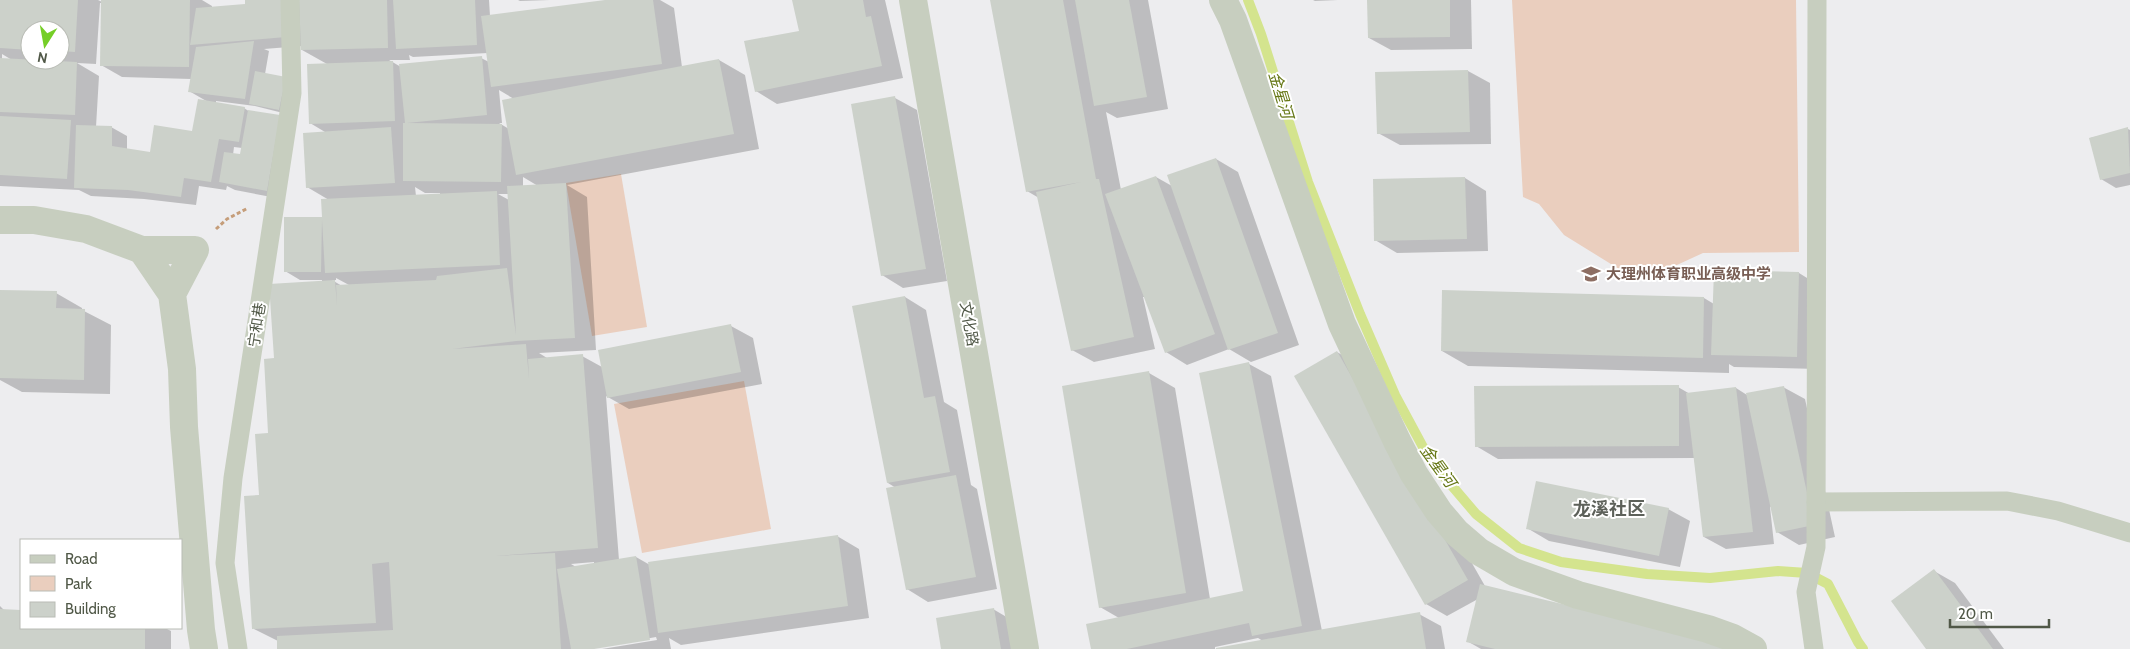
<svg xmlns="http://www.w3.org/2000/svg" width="2130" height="649" viewBox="0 0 2130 649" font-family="Cabin,'Noto Sans SC',sans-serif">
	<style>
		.green { fill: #eacebe }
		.shadow { fill: #0003; fill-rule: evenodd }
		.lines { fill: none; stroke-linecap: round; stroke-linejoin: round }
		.stream { stroke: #d4e48e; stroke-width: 10 }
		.building { fill: #ccd1ca }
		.path { stroke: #c59d79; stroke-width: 3; stroke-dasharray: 4 2.5; stroke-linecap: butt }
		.service { stroke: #c7cebf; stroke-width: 19 }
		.minor { stroke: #c7cebf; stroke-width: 28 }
		.tertiary { stroke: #c7cebf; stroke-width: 28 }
		.labels { text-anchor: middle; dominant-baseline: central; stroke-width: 4; stroke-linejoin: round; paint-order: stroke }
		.education-label { font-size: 15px; font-weight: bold; fill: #785e54; stroke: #fff; text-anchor: start }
		.street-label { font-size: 15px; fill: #505847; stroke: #fff }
		.water-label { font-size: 16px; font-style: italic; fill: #667816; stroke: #fff }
		.quarter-label { font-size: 18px; font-weight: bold; fill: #5d615a; stroke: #fff }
	</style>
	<rect width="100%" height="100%" fill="#ededef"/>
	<!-- green -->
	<g class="green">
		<path d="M1512,0H1796L1799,252L1703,253L1666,270L1619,269L1564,235L1539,204L1523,197Z"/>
		<path d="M621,174L647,327L592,336L566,183Z"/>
		<path d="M744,381L771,529L642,553L614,404Z"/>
	</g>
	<!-- shadow -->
	<g class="shadow">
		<path d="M0,0H98L102,2V0H202L212,6V8L246,5L247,0H489L490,16L614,0H660L674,8L682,67L719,60L745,75L759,149L567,185L587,197L596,350L539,353L547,358L582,356L602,367L731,326L753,338L762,384L629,409L606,396L619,560L636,557L650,565L837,536L859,549L869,618L681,645L669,638L671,649H602L657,640L656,637L590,649H279L278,641L254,629L263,496L272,434L278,359L322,282V280H300L285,271L322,218L329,200L307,187L325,132L310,123L327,64L302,50V46L264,49L269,51L265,74L285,78L287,114L255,106L216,101V104L244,108L250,112L280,116L282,199L235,190L227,186L226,190L199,186L196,205L144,199L91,196L79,190L0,186ZM100,3H102L101,65L122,77L191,79L189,91L208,102L193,132L151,153L127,150V136L111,127H96L99,76L77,63L96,64ZM30,30H60V60H30ZM488,53L489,62L481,58L401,67L389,60H410L409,55L413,57ZM2,54L12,60L2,59ZM499,90L514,99L509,129L499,123H502ZM234,147L242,148L241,156L233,155ZM523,177L538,186L523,187ZM415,187L425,193H440V195L416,196ZM498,194H509V200ZM336,278L349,285L342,286L332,280H336ZM594,562V564L576,567L571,564Z"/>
		<path d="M518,0H550L520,1Z"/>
		<path d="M794,0H885L903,78L777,104L756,91L800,31Z"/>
		<path d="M991,0H1148L1168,109L1117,118L1106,112L1121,190L1156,177L1172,186L1216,159L1238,172L1299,345L1251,362L1229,349L1187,365L1166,352L1145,297H1143L1155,349L1094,362L1072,350L1039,198L1027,191Z"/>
		<path d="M1313,0H1338L1315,1Z"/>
		<path d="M1369,0H1471L1472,49L1391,50L1369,38Z"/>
		<path d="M1468,71L1490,83L1491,144L1400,145L1378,133Z"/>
		<path d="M895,98L917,110L947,281L903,288L882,275Z"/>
		<path d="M2128,129L2130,130V185L2116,188L2101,179L2090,138Z"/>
		<path d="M1465,178L1486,191L1488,251L1397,253L1375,240Z"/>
		<path d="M1799,273L1820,286L1818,369L1734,367L1729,364V373L1468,366L1442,351L1443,291L1704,298L1714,304Z"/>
		<path d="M0,292L56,293L82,308V310L111,325L110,394L22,392L0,380Z"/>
		<path d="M905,297L926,310L944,402L957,410L971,485L977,489L997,589L928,602L907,589L896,488L888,483Z"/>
		<path d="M1337,352L1359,365L1485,586L1740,649H1481L1467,641L1478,599L1447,616L1426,604Z"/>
		<path d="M1249,364L1271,376L1322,631L1419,614L1441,626L1445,649H1217L1263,641L1258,638L1215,647V649H1093L1119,618L1100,607L1149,373L1175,388L1210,599L1244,592Z"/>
		<path d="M1678,387L1690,394L1736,388L1747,395L1783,387L1805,399L1835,537L1799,545L1777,532L1772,506L1770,507L1774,544L1726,549L1704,537L1695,458L1498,459L1476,446Z"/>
		<path d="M1668,509L1690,521L1680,567L1549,541L1527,528Z"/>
		<path d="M1934,571L1955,583L2004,649H1927Z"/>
		<path d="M0,606L5,611H21V628H165L171,631V649H0Z"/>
		<path d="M993,609L1015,622L1020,649H943Z"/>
	</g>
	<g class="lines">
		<!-- stream -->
		<path class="stream" d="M1248,0L1261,34L1308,182L1360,314L1395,395L1430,460L1476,514L1519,548L1561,562L1647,574L1710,578L1778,571L1807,573L1828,584L1858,642L1863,649"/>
	</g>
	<!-- building -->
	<g class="building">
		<path d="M0,0H78L75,52L60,51V30H30V50L0,48Z"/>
		<path d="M101,0H190L189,67L100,66Z"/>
		<path d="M245,0H286V37L190,45L196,8L245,4Z"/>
		<path d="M299,0H387L388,48L301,50Z"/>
		<path d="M393,0H475L477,45L396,49Z"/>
		<path d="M605,0H653L662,64L491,87L481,16Z"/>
		<path d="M792,0H863L866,17L871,16L882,66L755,92L744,41L799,31Z"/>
		<path d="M990,0H1063L1096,179H1099L1134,337L1071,351L1036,192L1081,182L1026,192Z"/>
		<path d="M1075,0H1129L1147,97L1094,106Z"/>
		<path d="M1367,0H1450V37L1368,38Z"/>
		<path d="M254,41L245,99L188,92L196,47Z"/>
		<path d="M482,56L487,115L407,123L502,124L501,182L403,181V123H405L399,64Z"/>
		<path d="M0,58L77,62L75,115L0,112Z"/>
		<path d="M719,59L734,134L516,175L502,100Z"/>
		<path d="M393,61L395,121L309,124L307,64Z"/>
		<path d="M1468,70L1470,132L1377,134L1375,72Z"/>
		<path d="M255,71L286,77L279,110L249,104Z"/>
		<path d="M895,96L926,269L881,276L851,104Z"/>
		<path d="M198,99L245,107L239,142L219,139L211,182L184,178L181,197L128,190L74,188L76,125L112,126V146L150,152L154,125L192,131Z"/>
		<path d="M248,110L280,115L267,191L219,182L224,152L240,154Z"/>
		<path d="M0,116L71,120L67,179L0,175Z"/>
		<path d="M391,127L395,183L306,188L303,133Z"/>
		<path d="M2128,127L2130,173L2100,180L2089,138Z"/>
		<path d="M1216,158L1278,333L1228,350L1167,175Z"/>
		<path d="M1156,176L1215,334L1165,353L1105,194Z"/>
		<path d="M1465,177L1467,239L1374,241L1373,179Z"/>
		<path d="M566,183L575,338L516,341L452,349L526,344L529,379L528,359L583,354L598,548L495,556L555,553L561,649H277V636L393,630L389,562L372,564L376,623L252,629L244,496L259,495L255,434L268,433L264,359L274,358L269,284L335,280L337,306L336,285L436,280L437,276L507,268L516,335L507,186Z"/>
		<path d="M497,191L500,265L325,273L322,220L321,272H284V217H322L321,199Z"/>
		<path d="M1714,270L1799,272L1797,357L1711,355Z"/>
		<path d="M0,290L57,291L56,308L85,309L84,380L0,378Z"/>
		<path d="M1442,290L1704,297L1703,358L1441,351Z"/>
		<path d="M905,296L924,398L935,396L950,472L887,483L852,306Z"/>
		<path d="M731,324L741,372L607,398L598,350Z"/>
		<path d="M1337,351L1468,580L1425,605L1294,376Z"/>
		<path d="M1249,362L1302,626L1252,636L1249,623L1127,649H1091L1086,624L1243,591L1199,373Z"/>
		<path d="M1149,371L1186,593L1099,608L1062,386Z"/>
		<path d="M1679,385V446L1475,447L1474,386Z"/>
		<path d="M1784,386L1814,525L1776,533L1746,393Z"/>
		<path d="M1736,387L1753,532L1703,537L1686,393Z"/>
		<path d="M956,475L976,577L906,590L886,488Z"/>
		<path d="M1536,481L1669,508L1659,556L1526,529Z"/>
		<path d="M838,535L848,606L658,633L648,562Z"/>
		<path d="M636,556L650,640L594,649H571L557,569Z"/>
		<path d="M1934,569L1993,649H1926L1891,601Z"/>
		<path d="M1480,584L1743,648V649H1495L1466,642Z"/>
		<path d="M994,608L1001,649H941L936,618Z"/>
		<path d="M0,609L21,610V628H145V649H0Z"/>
		<path d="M1420,612L1426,649H1216V648Z"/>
	</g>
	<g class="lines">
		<!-- path -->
		<path class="path" d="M216,229L227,219L248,208"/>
		<!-- service -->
		<g class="service">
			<path d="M1816,502L2007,501L2058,511L2130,533"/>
			<path d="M238,649L225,563L233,478L292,93L290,0"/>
			<path d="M1814,649L1806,592L1816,547L1817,0"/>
		</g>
		<!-- minor -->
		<g class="minor">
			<path d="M1223,0L1233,20L1342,324L1397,441L1414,474L1439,512L1457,533L1478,551L1514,572L1578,595L1708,629L1733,638L1753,649"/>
			<path d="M0,220H34L86,229L142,250"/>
			<path d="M172,294L195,250H142L172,294L182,369L184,427L201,630L204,649"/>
		</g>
		<!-- tertiary -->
		<path class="tertiary" d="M913,0L1025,649"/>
	</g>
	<!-- icons -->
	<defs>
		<g id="school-bare" transform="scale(1.5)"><path d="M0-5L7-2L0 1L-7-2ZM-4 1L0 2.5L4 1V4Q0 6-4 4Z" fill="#8d6e63" stroke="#fff" stroke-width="2.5" paint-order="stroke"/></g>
	</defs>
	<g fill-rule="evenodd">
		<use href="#school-bare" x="1591" y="274"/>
	</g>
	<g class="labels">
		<!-- education labels -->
		<g class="education-label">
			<text x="1606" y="274">大理州体育职业高级中学</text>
		</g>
		<!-- street labels -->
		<g class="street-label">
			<text transform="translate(969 324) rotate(80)">文化路</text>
			<text transform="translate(257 325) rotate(-81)">宁和巷</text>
		</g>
		<!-- water labels -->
		<g class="water-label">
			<text transform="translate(1281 95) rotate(73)">金星河</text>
			<text transform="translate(1438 466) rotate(54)">金星河</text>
		</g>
		<!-- quarter labels -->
		<g class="quarter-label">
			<text x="1609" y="509">龙溪社区</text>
		</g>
	</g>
	<!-- legend -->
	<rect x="20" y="539" width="162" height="90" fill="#ffffff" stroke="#b9bcb5"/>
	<rect x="30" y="555" width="25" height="8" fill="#c7cebf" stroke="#b9bcb5"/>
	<text x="65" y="564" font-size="15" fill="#505847">Road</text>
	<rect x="30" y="576" width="25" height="15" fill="#eacebe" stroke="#b9bcb5"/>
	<text x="65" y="589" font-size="15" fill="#505847">Park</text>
	<rect x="30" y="602" width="25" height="15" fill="#ccd1ca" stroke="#b9bcb5"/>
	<text x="65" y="614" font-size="15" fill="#505847">Building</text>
	<!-- north arrow -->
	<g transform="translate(45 45) rotate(191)"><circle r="24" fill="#ffffff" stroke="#b9bcb5"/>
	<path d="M0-4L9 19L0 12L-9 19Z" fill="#75ce27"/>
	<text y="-8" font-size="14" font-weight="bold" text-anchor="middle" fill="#505847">N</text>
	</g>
	<!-- scale -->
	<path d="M1950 619v8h99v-8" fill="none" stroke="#505847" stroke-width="2.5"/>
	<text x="1958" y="619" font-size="15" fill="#505847" stroke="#ffffff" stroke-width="4" paint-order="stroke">20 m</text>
</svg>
